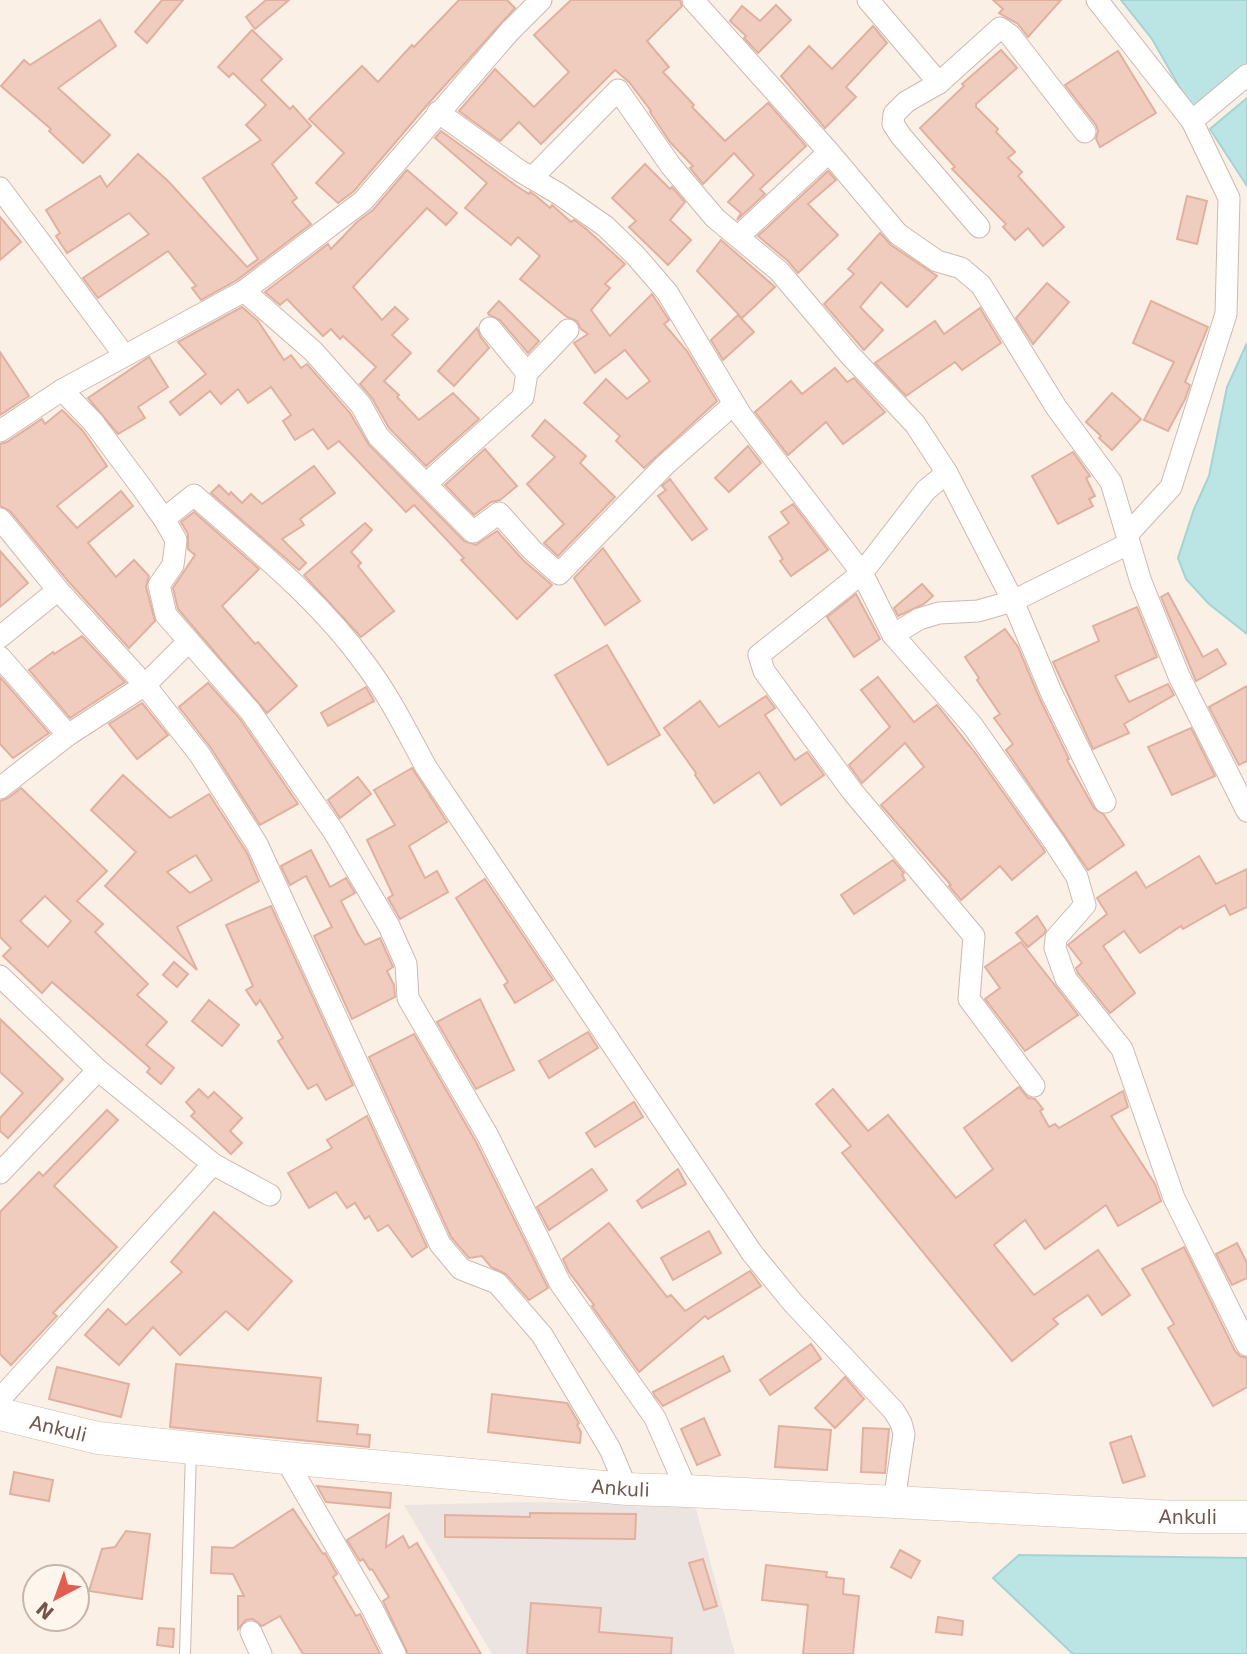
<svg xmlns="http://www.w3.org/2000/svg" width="1247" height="1654" viewBox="0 0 1247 1654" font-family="'DejaVu Sans',sans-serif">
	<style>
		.industrial { fill: #ece4e0 }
		.water { fill: #bbe4e4; stroke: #a2d4d6; stroke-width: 2 }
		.building { fill: #f0ccbe; stroke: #e2b09f; stroke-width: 2; fill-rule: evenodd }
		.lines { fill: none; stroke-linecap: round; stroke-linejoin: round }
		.lane-casing { stroke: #cfb9af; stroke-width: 12 }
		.street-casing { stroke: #cfb9af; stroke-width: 23 }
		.secondary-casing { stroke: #d2b8ad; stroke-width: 33 }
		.lane { stroke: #fff; stroke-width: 10 }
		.street { stroke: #fff; stroke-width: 21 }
		.secondary { stroke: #fff; stroke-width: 32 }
		.labels { text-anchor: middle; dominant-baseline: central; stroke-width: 5; stroke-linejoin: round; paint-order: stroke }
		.street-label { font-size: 19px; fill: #74554c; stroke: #fef5ec }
	</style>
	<rect width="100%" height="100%" fill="#fbf0e6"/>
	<!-- industrial -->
	<path class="industrial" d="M530,1502L695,1505L735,1654H492L404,1505Z"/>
	<!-- water -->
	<g class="water">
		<path d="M1121,0H1247V77L1217,99L1191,107L1152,39Z"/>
		<path d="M1247,98V186L1210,129Z"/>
		<path d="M1247,343V634L1209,604L1186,579L1178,558L1194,509L1209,476L1227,387Z"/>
		<path d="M1019,1555L1247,1558V1654H1073L993,1578Z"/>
	</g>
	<!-- building -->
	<g class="building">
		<path d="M162,0H183L147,43L135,32Z"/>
		<path d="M266,0H289L255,29L246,17Z"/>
		<path d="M459,0H507L515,8L428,104L354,191L338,203L316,183L344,153L309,119L362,66L378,82L412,45L414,47Z"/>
		<path d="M571,0H680L682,6L647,41L669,67L663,72L694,105L692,107L725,141L768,103L806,146L760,189L765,194L737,220L741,213L728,202L754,175L734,153L703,184L690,168L693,166L670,142L650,112L651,111L629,82L615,70L541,144L519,122L500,141L459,111L495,69L534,107L569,72L534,35Z"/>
		<path d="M993,0H1061L1028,37L1018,24L999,13L1003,9Z"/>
		<path d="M776,5L791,20L758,53L744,38L746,36L730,21L742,6L760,21Z"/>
		<path d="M100,20L116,46L58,88L110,135L83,163L49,131L51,129L1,86L24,60L30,65Z"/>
		<path d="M873,26L887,43L846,87L856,97L825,128L781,76L809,46L832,69Z"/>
		<path d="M252,30L282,59L261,80L290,109L293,106L311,126L272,164L297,198L292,202L311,224L237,280L201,300L192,288L196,286L168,251L98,298L83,278L149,234L129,213L67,253L56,236L60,233L46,210L100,176L107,187L138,154L168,181L247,267L258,259L203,178L261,140L246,125L266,105L233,73L229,77L218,67Z"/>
		<path d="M1001,50L1017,68L976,104V107L998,129L996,132L1015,152L1008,158L1022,172L1018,176L1064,227L1043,246L1028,228L1015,240L1003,227L1006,224L952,169L955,167L920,128L964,86L962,84Z"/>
		<path d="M1118,51L1156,113L1100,147L1096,139L1098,131L1096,125L1065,85Z"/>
		<path d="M441,131L515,185L529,194L530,192L536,196L550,208L552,205L571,222L574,220L585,228L625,264L605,284L610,288L591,310L610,336L652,294L669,320L664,324L687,351L717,401L644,468L616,441L620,436L584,403L606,379L627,399L650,381L625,350L595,373L574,343L588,334L581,329L577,321L567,317L520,279L540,256L518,237L511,245L465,208L487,183L435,138Z"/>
		<path d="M645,164L670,189L672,187L685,202L670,220L691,240L668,265L629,227L636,221L612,198Z"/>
		<path d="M407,170L457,213L446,225L427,208L353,287L382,320L395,307L408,319L392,335L411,353L384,381L399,395L397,397L419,420L453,393L479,419L426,466L389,428L372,398L360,384L376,367L343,336L340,339L331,329L323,336L287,299L280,305L265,292L328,244L331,249L357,222L373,210Z"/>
		<path d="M828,171L836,180L808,204L838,235L798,273L788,261L758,236Z"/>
		<path d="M1187,196L1207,201L1197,244L1177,239Z"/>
		<path d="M0,217L21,242L0,260Z"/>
		<path d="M880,233L891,245L937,276L907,307L881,282L860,307L883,330L864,350L824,304L854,274L848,269Z"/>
		<path d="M721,240L775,287L742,318L697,271Z"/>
		<path d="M1047,283L1069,302L1033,344L1016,318Z"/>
		<path d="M499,301L539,341L528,353L500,320L489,315L488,313Z"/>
		<path d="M1151,301L1208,327L1185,382L1190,385L1185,399L1168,431L1144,420L1174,362L1133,343Z"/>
		<path d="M242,307L258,321L284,360L291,355L301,368L307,364L350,413L369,445L464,541L476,545L497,531L523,560L552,585L517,619L461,560L464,558L414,505L406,512L339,441L328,449L313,429L295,440L283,421L291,415L271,387L248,403L238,389L221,404L210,391L180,415L170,402L206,374L178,342Z"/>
		<path d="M980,308L1001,343L962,370L955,362L906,396L875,363L935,321L944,334Z"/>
		<path d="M738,315L754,332L723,360L711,340Z"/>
		<path d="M477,328L480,336L489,348L454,386L438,371Z"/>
		<path d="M0,352L29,396L0,415Z"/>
		<path d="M149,357L168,387L138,407L145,418L118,434L88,398Z"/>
		<path d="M835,368L847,382L854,378L885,412L843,444L826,422L788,455L755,412L791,381L802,394Z"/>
		<path d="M1112,393L1141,419L1112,450L1099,438L1101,436L1086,422Z"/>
		<path d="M62,410L83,431L107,466L57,506L77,528L121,491L133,506L88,543L116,577L134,560L149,576L146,587L155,621L129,648L68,581L10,511L0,506V444L7,442L42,419L45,424Z"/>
		<path d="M545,420L586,456L580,463L615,497L558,556L544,543L564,524L527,484L555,457L532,436Z"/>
		<path d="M748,446L761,463L729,492L715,478Z"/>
		<path d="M485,449L517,486L500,500L491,502L474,515L445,485Z"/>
		<path d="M1073,452L1090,476L1086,478L1095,496L1089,499L1093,506L1058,524L1032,476Z"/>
		<path d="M314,466L335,493L300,519L304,525L282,539L306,563L299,570L211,493L219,485L229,495L231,492L242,503L251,494L262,504Z"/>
		<path d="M670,479L707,529L692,540L658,496L666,490L662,486Z"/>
		<path d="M793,504L828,550L791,576L780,561L783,559L769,537L789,523L781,512Z"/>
		<path d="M194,512L259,569L222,606L255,644L258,642L297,686L267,713L178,609L173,588L195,555L188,549V534L181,522Z"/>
		<path d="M365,523L372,530L351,552L361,563L358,566L394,611L361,637L304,575Z"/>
		<path d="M603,548L640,601L605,625L574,578Z"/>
		<path d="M0,551L28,583L0,607Z"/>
		<path d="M922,584L933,596L924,604L898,616L894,608Z"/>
		<path d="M1168,593L1203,657L1217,649L1226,664L1196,681L1161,597Z"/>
		<path d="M856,594L880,639L854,657L827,617Z"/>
		<path d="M1137,607L1157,657L1115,676L1129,702L1168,684L1174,695L1124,724L1129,733L1093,749L1053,662L1099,641L1093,626Z"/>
		<path d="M1005,629L1018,647L1039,697L1069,759L1067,760L1094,808L1104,815L1124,845L1088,870L1006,750L1013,744L994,718L1000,714L977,680L979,678L965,657Z"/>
		<path d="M82,636L125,682L70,718L29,670L53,652L54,654Z"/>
		<path d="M607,645L660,735L608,765L555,675Z"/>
		<path d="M0,677L49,733L13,758L0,744Z"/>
		<path d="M878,677L914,722L937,705L976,754L1044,850L1045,852L1012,880L1000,866L961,900L949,886L951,885L881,805L924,767L905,743L862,783L849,765L890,727L861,690Z"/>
		<path d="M208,683L240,719L298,804L260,825L211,748L179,707Z"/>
		<path d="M1247,686V761L1239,765L1209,707Z"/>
		<path d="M366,687L374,701L328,726L321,713Z"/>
		<path d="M766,696L775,708L765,715L795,760L807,752L824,775L781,805L759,772L714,803L695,775L696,773L664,728L700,701L719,727Z"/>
		<path d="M142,703L168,735L137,759L109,724Z"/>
		<path d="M1191,728L1215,776L1172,795L1148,747Z"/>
		<path d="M412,768L447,822L409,846L425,878L437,871L448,892L400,919L388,898L393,895L367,840L395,825L374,790Z"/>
		<path d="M123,775L170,818L209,794L247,853L259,881L177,927L197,970L105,886L136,852L91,810ZM196,855L212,880L190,893L167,872Z"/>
		<path d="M358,777L371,794L340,818L328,800Z"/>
		<path d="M21,788L107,871L77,901L103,924L95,932L148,984L137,995L167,1022L146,1045L174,1068L161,1084L147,1072L150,1068L52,982L42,993L3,956L11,948L0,937V801L8,798ZM45,896L71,921L48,947L20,921Z"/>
		<path d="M311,850L330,887L346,878L355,893L341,901L358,934L365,945L380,938L393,967L387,971L394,985L395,997L352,1019L314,936L332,927L306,876L290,885L281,866Z"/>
		<path d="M1199,856L1216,884L1247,869V907L1230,915L1225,905L1183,929L1181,926L1140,953L1124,931L1103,946L1135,993L1110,1013L1078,973L1076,968L1082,963L1068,945L1107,914L1097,898L1136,872L1146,888Z"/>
		<path d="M893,860L904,873L902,875L905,880L854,914L841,895Z"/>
		<path d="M485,879L553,980L515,1003L504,985L508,982L456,898Z"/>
		<path d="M271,906L353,1085L326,1100L317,1084L308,1089L278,1041L283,1038L260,1000L256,1005L246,990L253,986L226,925Z"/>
		<path d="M1037,916L1046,930L1044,934L1028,947L1016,933Z"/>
		<path d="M1021,942L1078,1015L1025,1051L985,999L1000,988L985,967Z"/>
		<path d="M174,962L188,974L177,987L163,975Z"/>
		<path d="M480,999L514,1070L476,1089L437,1022Z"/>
		<path d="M209,1000L239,1025L222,1046L192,1021Z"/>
		<path d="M0,1019L63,1079L8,1138L0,1131V1118L23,1093L0,1072Z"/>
		<path d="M588,1032L598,1048L549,1078L539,1061Z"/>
		<path d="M414,1034L476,1142L548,1288L529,1300L506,1274L491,1267L482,1256L469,1258L451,1237L369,1057Z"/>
		<path d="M1019,1087L1028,1098L1035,1099L1043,1109L1040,1111L1049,1127L1055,1124L1059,1128L1123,1091L1128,1107L1111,1116L1155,1184L1161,1201L1118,1226L1106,1205L1045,1249L1025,1220L994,1245L1034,1295L1098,1250L1130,1295L1102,1315L1088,1295L1053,1319L1058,1324L1012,1361L842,1153L851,1146L816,1104L833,1089L868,1131L888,1115L956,1198L993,1169L964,1128Z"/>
		<path d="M199,1089L208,1098L214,1092L242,1118L230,1131L242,1143L231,1154L191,1116L195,1112L186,1102Z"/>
		<path d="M634,1102L643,1117L595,1147L586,1133Z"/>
		<path d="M107,1110L118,1120L54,1186L117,1247L53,1313L57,1316L11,1365L0,1354V1212L39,1172L43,1176Z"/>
		<path d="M367,1116L427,1247L412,1257L388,1225L378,1231L369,1216L365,1219L355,1203L347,1208L336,1192L309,1208L288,1173L332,1148L327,1140Z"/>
		<path d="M592,1169L607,1190L549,1230L537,1207Z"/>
		<path d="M678,1169L686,1184L642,1208L637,1201Z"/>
		<path d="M214,1212L292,1281L248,1330L226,1311L180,1355L153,1327L119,1365L85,1335L108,1309L126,1325L182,1272L171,1262Z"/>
		<path d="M609,1223L667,1297L671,1295L685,1311L750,1271L761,1286L708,1319L705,1316L639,1372L592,1306L594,1305L569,1272L563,1259Z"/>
		<path d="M709,1231L721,1253L673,1280L661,1258Z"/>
		<path d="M1237,1243L1247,1263V1278L1232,1285L1216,1254Z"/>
		<path d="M1184,1247L1235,1351L1240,1356L1247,1358V1387L1213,1406L1168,1328L1174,1324L1142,1269Z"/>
		<path d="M811,1344L821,1359L770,1395L760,1380Z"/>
		<path d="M723,1356L730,1371L663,1406L655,1396L653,1392Z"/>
		<path d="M176,1364L321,1378L317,1421L358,1425L357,1434L370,1435L369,1447L170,1427Z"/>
		<path d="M57,1367L129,1384L121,1417L49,1399Z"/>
		<path d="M845,1377L864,1399L835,1428L815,1408Z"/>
		<path d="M492,1394L567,1403L579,1423L577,1425L581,1432L580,1443L488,1432Z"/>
		<path d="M704,1418L720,1455L697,1465L681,1429Z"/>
		<path d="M779,1426L831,1430L827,1470L775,1467Z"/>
		<path d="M863,1428L889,1429L885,1473L861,1472Z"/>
		<path d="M1131,1436L1145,1476L1123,1483L1110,1443Z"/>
		<path d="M14,1472L53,1480L49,1501L10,1494Z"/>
		<path d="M317,1486L391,1493L390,1508L326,1502Z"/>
		<path d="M293,1509L323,1554L325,1553L337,1574L333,1577L356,1616L360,1614L380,1654H303L280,1616L262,1626L253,1619L246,1620L238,1629V1596H244L233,1574L211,1573L212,1547L233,1548Z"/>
		<path d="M530,1513L636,1514L635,1539L445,1537V1515L530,1517Z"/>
		<path d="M389,1514L386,1547L403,1536L409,1548L417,1543L481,1654H408L383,1601L389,1597L372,1569L370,1570L363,1559L360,1561L347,1540Z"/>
		<path d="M126,1531L150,1534L142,1599L89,1591L102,1549L115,1547Z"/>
		<path d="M900,1550L920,1561L911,1578L891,1567Z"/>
		<path d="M703,1559L717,1606L704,1610L689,1563Z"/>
		<path d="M766,1565L827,1572L826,1577L844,1579L843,1594L859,1596L853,1654H803L808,1605L762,1600Z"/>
		<path d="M531,1603L601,1608L599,1632L672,1638L671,1654H527Z"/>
		<path d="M938,1617L963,1621L962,1635L936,1632Z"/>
		<path d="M159,1628L174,1629L173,1647L157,1645Z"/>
	</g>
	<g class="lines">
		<!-- lane casing -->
		<g class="lane-casing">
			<path id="lane" d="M185,1654L191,1451"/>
		</g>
		<!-- street casing -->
		<g class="street-casing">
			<g id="street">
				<path d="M693,0L829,152L898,234L937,261L961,268L981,285L1056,407L1111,482L1141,582L1179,676L1247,811"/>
				<path d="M868,0L939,83"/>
				<path d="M1097,0L1192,121L1229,198L1226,314L1171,487L1127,535"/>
				<path d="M438,112L520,171L559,194L605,226L635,255L667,292L741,415L862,573L893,635L972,725L1055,843L1077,877L1085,905L1056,938L1055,948L1066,979L1122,1049L1174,1198L1247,1345"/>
				<path d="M1192,121L1247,75"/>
				<path d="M532,178L618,90L671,166L715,218L779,271L849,354L915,424L947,473L1013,601L1051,692L1105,802"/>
				<path d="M0,188L124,355"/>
				<path d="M979,227L901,136L893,124L894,114L906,102L939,83L1000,28L1010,35L1085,132"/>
				<path d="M739,236L829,152"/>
				<path d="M244,291L313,351L361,405L378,436L473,532L499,513L532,550L559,574L665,465L734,404"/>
				<path d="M490,328L527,373"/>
				<path d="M62,390L93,422L142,488L164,519L176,540L173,565L159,585L166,615L250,711L334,832L389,926L406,964L408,998L488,1136L560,1283L655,1418L687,1491"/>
				<path d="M0,431L62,390L244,291L363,201L510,31L541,0"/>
				<path d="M947,473L926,490L862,573L759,655L764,671L852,791L974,936L969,999L1034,1086"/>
				<path d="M426,484L523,397L527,373L568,330"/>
				<path d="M0,519L58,590L145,685L200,755L257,844L440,1244L461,1269L497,1283L542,1335L610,1449L627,1489"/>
				<path d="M164,519L194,495C254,548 319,599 366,665C390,697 407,732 426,767L752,1253L793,1303L894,1411L901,1423L904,1434L894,1501"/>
				<path d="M893,635L919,619L939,613L978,611L1013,601L1128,544"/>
				<path d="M0,637L58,590"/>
				<path d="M0,657L68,735"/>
				<path d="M0,788L68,735L145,685L189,641"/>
				<path d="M0,976L98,1070L213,1164L270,1195"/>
				<path d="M0,1173L98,1070"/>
				<path d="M0,1399L213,1164"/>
				<path d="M285,1458L373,1610L395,1654"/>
				<path d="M251,1632L261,1654"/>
			</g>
		</g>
		<!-- secondary casing -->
		<g class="secondary-casing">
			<g id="secondary">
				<path id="s1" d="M0,1414L98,1438L285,1458L627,1489L687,1491L1176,1517H1247"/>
			</g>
		</g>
		<!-- lane -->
		<use href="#lane" class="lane"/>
		<!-- street -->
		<use href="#street" class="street"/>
		<!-- secondary -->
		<use href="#secondary" class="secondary"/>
	</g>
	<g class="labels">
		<!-- street labels -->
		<g class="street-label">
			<text stroke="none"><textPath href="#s1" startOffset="60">Ankuli</textPath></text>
			<text stroke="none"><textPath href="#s1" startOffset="626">Ankuli</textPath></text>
			<text stroke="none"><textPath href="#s1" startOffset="1194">Ankuli</textPath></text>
		</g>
	</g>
	<!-- north arrow -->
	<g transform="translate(56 1598) rotate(221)"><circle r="33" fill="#fef5ec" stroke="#c7b5ac" stroke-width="2"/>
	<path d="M0-5L12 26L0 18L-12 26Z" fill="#e15e50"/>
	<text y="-10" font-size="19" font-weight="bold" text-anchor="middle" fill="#74554c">N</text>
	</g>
</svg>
